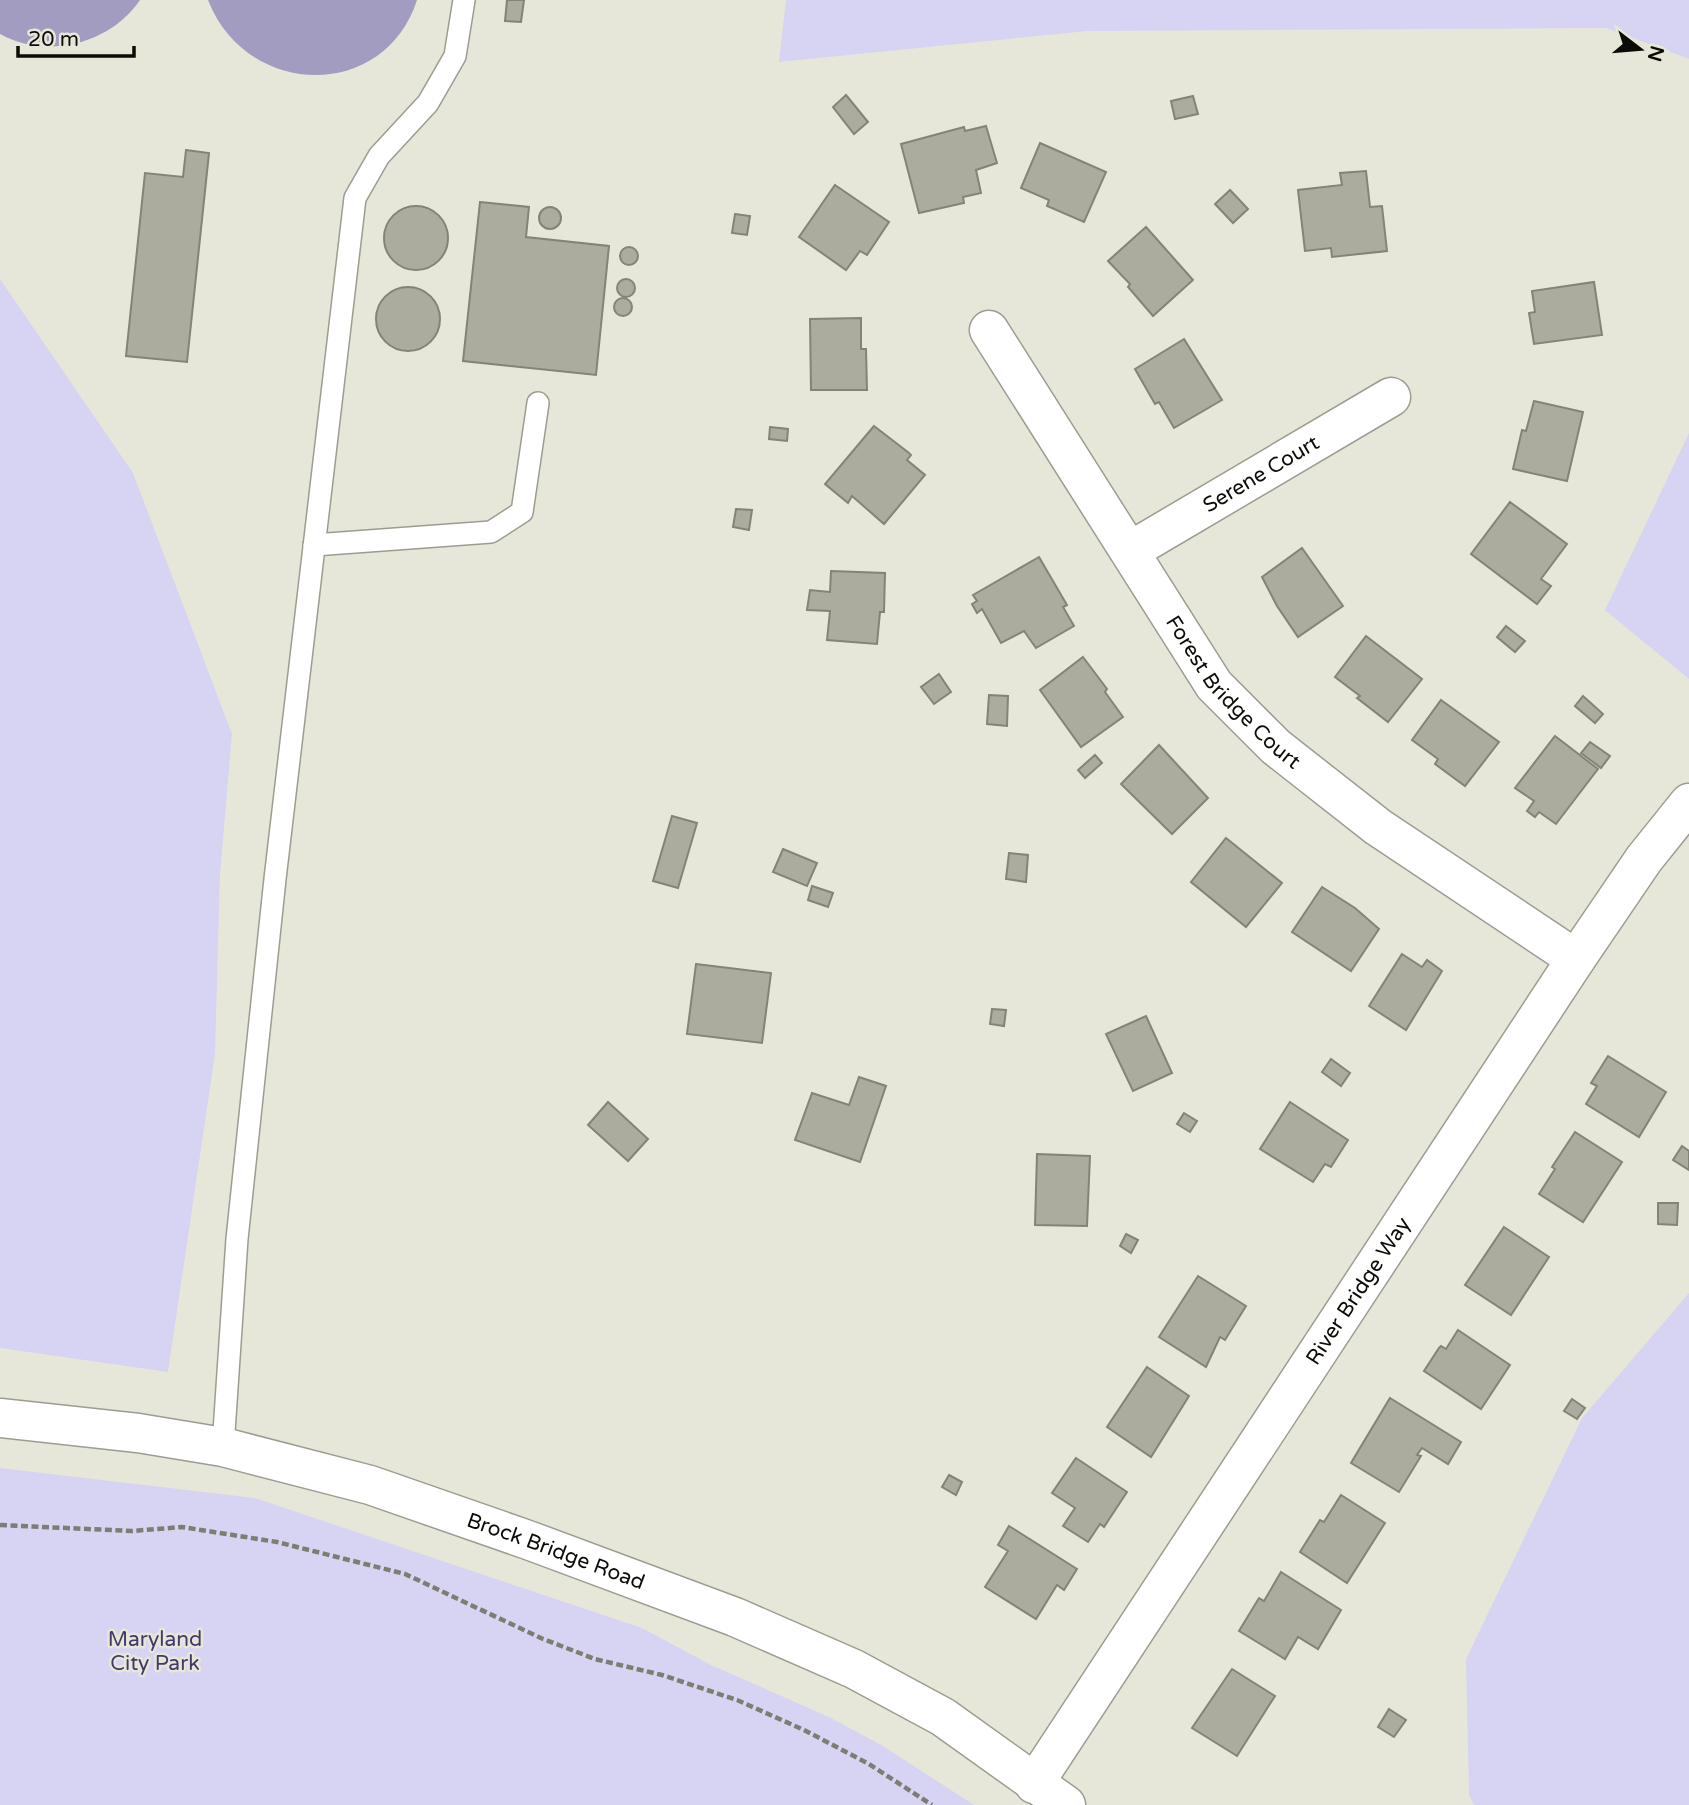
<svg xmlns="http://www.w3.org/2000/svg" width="1689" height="1805" viewBox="0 0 1689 1805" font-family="'Varela Round',sans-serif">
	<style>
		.green { fill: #d7d3f3 }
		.water { fill: #a29cc0 }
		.building { fill: #abab9e; stroke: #838376; stroke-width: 2 }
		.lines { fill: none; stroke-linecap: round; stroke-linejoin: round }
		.service-casing { stroke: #9c9d90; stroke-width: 24 }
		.minor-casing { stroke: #9c9d90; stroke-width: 41 }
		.tertiary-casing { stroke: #9c9d90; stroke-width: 41 }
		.path { stroke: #7d7d73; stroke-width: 4.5; stroke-dasharray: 7 3.5; stroke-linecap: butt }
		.service { stroke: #fff; stroke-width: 21 }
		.minor { stroke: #fff; stroke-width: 38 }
		.tertiary { stroke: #fff; stroke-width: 38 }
		.labels { text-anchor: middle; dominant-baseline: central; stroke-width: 5; stroke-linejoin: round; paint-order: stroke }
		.street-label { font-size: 21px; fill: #0c0c07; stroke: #e7e7d9 }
		.park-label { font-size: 21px; fill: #433868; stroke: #e7e7d9 }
	</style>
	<rect width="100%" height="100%" fill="#e7e7d9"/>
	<!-- green -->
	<g class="green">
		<path d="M786,0H1689V59L1606,28L1087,31L779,62Z"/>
		<path d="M0,279L133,473L232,734L220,874L215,1054L168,1372L0,1348Z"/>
		<path d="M1689,433V679L1605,610Z"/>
		<path d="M1689,1293V1805H1474L1469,1795L1466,1659L1582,1418Z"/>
		<path d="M0,1468L255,1498L642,1628L711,1665L829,1717L883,1746L974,1805H0Z"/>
	</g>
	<!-- water -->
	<g class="water">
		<path d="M0,0H140C110,44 47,60 0,34Z"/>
		<path d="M208,0H417C384,102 246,98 208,0Z"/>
	</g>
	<!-- building -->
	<g class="building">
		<path d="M507,0H524L521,22L505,21Z"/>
		<path d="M846,95L868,122L854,134L833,107Z"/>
		<path d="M1193,96L1198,114L1175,119L1171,101Z"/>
		<path d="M986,126L997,163L976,170L981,193L963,197L964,203L919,213L901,144L964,127L965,131Z"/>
		<path d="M1040,143L1106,172L1084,222L1047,206L1049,200L1021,188Z"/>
		<path d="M186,150L209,153L187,362L126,356L145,173L183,177Z"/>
		<path d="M1366,171L1370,207L1382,206L1387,251L1332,257L1331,248L1305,251L1298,190L1342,185L1340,173Z"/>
		<path d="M835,185L889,222L867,255L860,251L846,270L799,237Z"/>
		<path d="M1230,190L1248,209L1233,223L1215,204Z"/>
		<path d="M480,202L529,207L526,237L609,246L596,375L463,361Z"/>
		<circle cx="416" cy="238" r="32"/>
		<circle cx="550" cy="218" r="11"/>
		<path d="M735,214L750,216L747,235L732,233Z"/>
		<path d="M1146,227L1193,280L1153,316L1128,287L1130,284L1108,261Z"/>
		<circle cx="629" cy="256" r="9"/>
		<circle cx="626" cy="288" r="9"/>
		<path d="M1594,282L1602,335L1534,344L1529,313L1535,312L1532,291Z"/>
		<circle cx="408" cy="319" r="32"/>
		<circle cx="623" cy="307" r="9"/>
		<path d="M861,318V349H866L867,390H811L810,319Z"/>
		<path d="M1184,339L1222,400L1174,428L1159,402L1155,404L1135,369Z"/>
		<path d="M1534,401L1583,412L1567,481L1513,469L1522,430L1526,431Z"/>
		<path d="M874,426L909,453L911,455L907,460L925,475L884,524L852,496L848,503L825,484Z"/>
		<path d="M770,427L788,429L787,441L769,439Z"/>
		<path d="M1510,502L1567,544L1541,579L1551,586L1537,604L1471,554Z"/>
		<path d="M736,509L752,510L749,530L733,527Z"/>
		<path d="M1302,548L1343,606L1298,637L1277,606L1262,577Z"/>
		<path d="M1039,557L1067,605L1063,607L1074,626L1036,648L1024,631L1001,643L982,609L977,613L972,604L977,601L973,595Z"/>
		<path d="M831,571L885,573L884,612H880L877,644L827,640L830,611L807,610L810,590L830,592Z"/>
		<path d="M1506,626L1525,641L1515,652L1497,637Z"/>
		<path d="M1366,636L1422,679L1388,722L1357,698L1360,696L1335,677Z"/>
		<path d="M1083,657L1107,689L1105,692L1123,717L1081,747L1040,690Z"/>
		<path d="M939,674L951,692L934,704L921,687Z"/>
		<path d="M989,695L1008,696L1007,726L987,724Z"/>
		<path d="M1583,696L1603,714L1595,723L1575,706Z"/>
		<path d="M1441,700L1499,742L1465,786L1435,764L1438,759L1412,740Z"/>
		<path d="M1555,736L1598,769L1556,824L1539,812L1535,817L1527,811L1534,801L1515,788Z"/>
		<path d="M1590,742L1610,756L1601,768L1581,753Z"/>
		<path d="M1159,745L1208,798L1172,834L1121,784Z"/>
		<path d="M1095,755L1102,763L1085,778L1078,770Z"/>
		<path d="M672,816L697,823L678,888L653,881Z"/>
		<path d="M1226,838L1282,883L1246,927L1191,882Z"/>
		<path d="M783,849L817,863L807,886L773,872Z"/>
		<path d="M1009,853L1028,855L1026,882L1006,879Z"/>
		<path d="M812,886L833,893L828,907L808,900Z"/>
		<path d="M1322,887L1355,908L1379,929L1351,971L1292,932Z"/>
		<path d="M1402,954L1422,967L1427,960L1442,971L1406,1030L1369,1006Z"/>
		<path d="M696,964L771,973L762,1043L687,1034Z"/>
		<path d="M992,1009L1006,1010L1004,1026L990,1024Z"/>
		<path d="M1146,1016L1172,1073L1133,1091L1106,1034Z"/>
		<path d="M1608,1056L1666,1092L1639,1137L1586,1104L1597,1086L1591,1083Z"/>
		<path d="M1331,1059L1350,1073L1341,1086L1322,1072Z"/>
		<path d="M859,1077L886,1086L860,1162L795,1140L812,1093L849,1105Z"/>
		<path d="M608,1102L648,1139L628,1161L588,1125Z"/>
		<path d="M1290,1102L1348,1140L1331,1167L1325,1164L1313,1182L1260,1149Z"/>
		<path d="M1184,1113L1197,1121L1190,1132L1177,1124Z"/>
		<path d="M1575,1132L1622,1162L1583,1222L1539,1194L1555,1169L1552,1167Z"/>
		<path d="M1682,1146L1689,1151V1170L1673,1160Z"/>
		<path d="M1037,1154L1090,1156L1087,1226L1035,1225Z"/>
		<path d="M1658,1203H1678L1677,1225L1658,1224Z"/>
		<path d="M1504,1227L1549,1257L1511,1315L1465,1285Z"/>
		<path d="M1126,1234L1138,1240L1131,1253L1120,1246Z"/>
		<path d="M1198,1276L1246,1306L1225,1340L1220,1337L1206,1367L1159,1337Z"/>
		<path d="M1458,1330L1510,1365L1481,1409L1424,1371L1439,1348L1441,1346L1446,1349Z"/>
		<path d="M1147,1367L1189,1396L1151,1457L1107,1427Z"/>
		<path d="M1390,1398L1461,1442L1448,1464L1422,1448L1417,1455L1421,1456L1399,1492L1351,1463Z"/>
		<path d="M1572,1399L1585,1408L1577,1419L1564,1411Z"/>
		<path d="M1076,1458L1127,1492L1104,1527L1100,1524L1088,1542L1063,1526L1075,1508L1052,1493Z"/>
		<path d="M949,1475L962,1482L956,1495L942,1487Z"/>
		<path d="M1341,1495L1385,1523L1347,1583L1300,1552L1320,1520L1324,1522Z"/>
		<path d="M1009,1526L1077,1569L1064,1590L1057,1585L1036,1619L985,1587L1008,1551L998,1545Z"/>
		<path d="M1281,1572L1341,1610L1318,1649L1298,1637L1285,1659L1239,1631L1259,1598L1264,1601Z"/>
		<path d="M1232,1669L1275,1696L1237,1756L1192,1728Z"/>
		<path d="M1389,1709L1406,1720L1394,1737L1378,1727Z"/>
	</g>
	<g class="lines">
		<!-- service casing -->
		<g class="service-casing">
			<g id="service">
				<path d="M314,545L491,532L522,512L538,403"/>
				<path d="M223,1447L237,1239L275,879L355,198L379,156L428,103L455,56L464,0"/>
			</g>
		</g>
		<!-- minor casing -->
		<g class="minor-casing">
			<g id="minor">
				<path id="s1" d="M989,330L1214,685L1276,747L1378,827L1576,959"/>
				<path id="s2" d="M1130,551L1391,397"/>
				<path id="s3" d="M1034,1784L1576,959L1644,859L1689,803"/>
			</g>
		</g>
		<!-- tertiary casing -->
		<g class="tertiary-casing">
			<g id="tertiary">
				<path id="s4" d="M0,1418L138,1433L223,1447L370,1485L528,1540L735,1617L854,1669L943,1717L1066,1805"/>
			</g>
		</g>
		<!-- path -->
		<path class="path" d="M0,1525L132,1531L182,1527L277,1542L405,1574L543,1639L595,1659L662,1675L737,1700L804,1730L869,1764L932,1805"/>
		<!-- service -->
		<use href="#service" class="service"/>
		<!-- minor -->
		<use href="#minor" class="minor"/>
		<!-- tertiary -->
		<use href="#tertiary" class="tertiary"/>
	</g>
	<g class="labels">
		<!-- street labels -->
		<g class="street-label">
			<text stroke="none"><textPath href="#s2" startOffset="152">Serene Court</textPath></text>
			<text stroke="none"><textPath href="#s1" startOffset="438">Forest Bridge Court</textPath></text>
			<text stroke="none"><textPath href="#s3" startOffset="590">River Bridge Way</textPath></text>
			<text stroke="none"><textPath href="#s4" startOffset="574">Brock Bridge Road</textPath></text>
		</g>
		<!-- park labels -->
		<g class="park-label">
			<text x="155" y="1639">Maryland<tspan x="155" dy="24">City Park</tspan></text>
		</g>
	</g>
	<!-- north arrow -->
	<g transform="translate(1640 49) rotate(106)" stroke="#e7e7d9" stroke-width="5" paint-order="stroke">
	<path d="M0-5L12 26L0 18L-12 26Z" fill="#0c0c07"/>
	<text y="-10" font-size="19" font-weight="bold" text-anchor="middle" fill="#0c0c07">N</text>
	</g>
	<!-- scale -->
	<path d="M18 46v10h116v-10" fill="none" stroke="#0c0c07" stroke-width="3.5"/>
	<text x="28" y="46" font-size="21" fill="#0c0c07" stroke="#e7e7d9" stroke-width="5" paint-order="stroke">20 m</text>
</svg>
